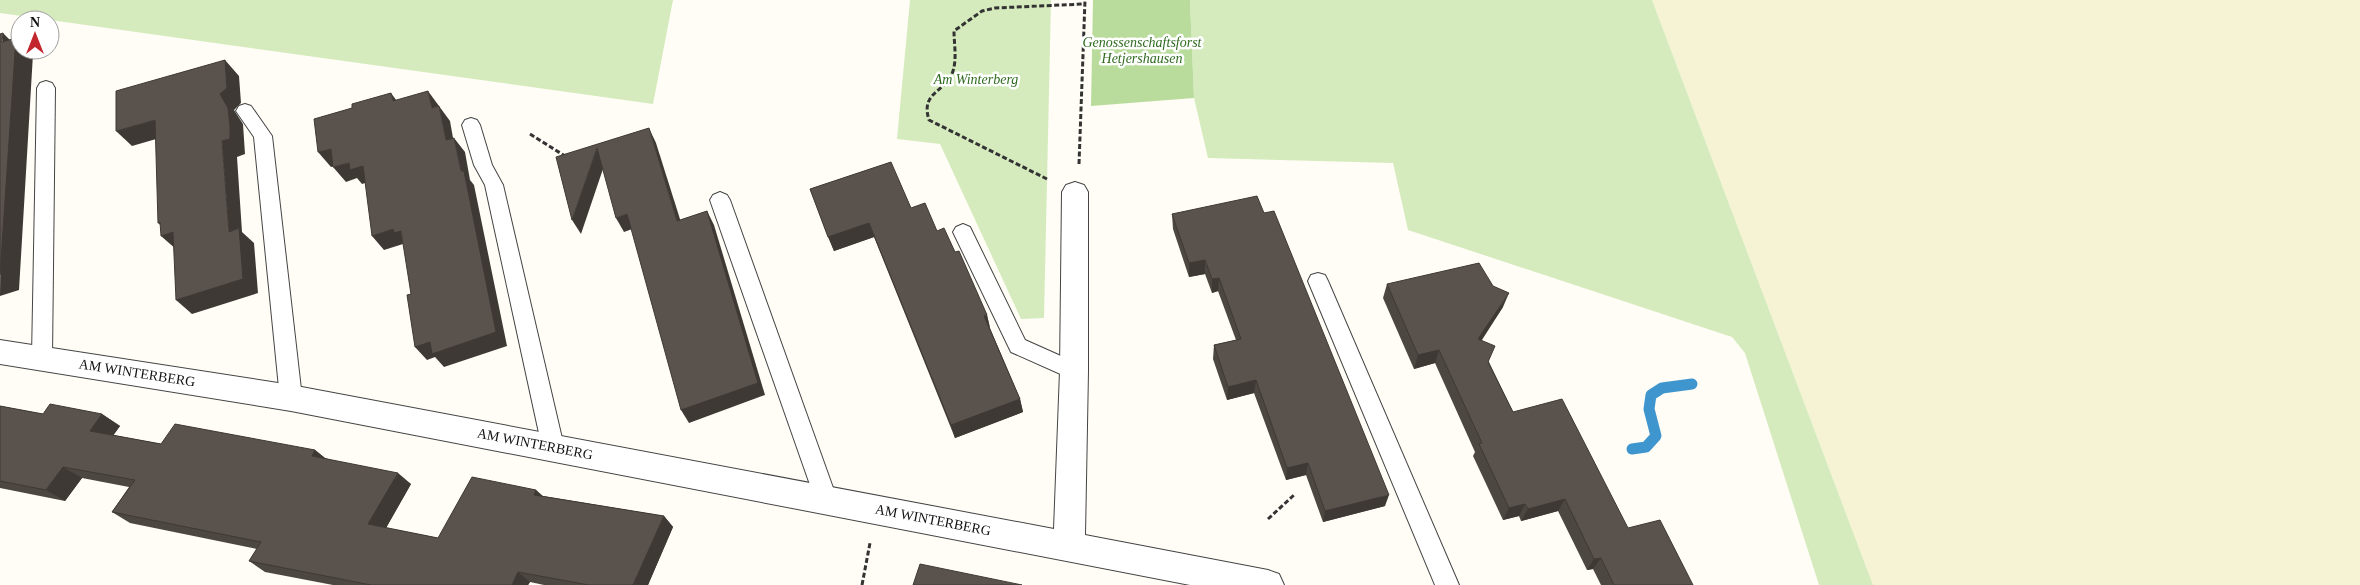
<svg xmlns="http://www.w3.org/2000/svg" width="2360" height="585" viewBox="0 0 2360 585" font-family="'Times New Roman',serif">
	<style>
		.farmland { fill: #f6f3d4 }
		.green { fill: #d5ebbd }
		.forest { fill: #b9dc9c }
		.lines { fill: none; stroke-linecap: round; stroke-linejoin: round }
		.stream { stroke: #3f96cf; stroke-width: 11 }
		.lane-casing { stroke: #444; stroke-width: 2 }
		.street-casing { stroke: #444; stroke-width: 2 }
		.path { stroke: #333; stroke-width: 3; stroke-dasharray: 5 2.5; stroke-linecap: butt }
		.lane { fill: #fff; fill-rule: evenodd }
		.street { fill: #fff; fill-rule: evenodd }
		.wall { fill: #4d4742 }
		.shaded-wall { fill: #3f3936 }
		.building { fill: #5a524d; stroke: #3f3936 }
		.labels { text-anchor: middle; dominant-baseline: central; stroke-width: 5; stroke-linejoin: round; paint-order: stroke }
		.park-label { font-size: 14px; font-style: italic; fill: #2f6b1f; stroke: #fff }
		.street-label { font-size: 14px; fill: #111; stroke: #fff }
	</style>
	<rect width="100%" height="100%" fill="#fffdf5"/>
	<!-- farmland -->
	<path class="farmland" d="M1652,0H2360V585H1873Z"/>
	<!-- green -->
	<g class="green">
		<path d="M0,0H673L653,104L0,13Z"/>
		<path d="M910,0H1051L1044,318L1021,319L940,144L897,139Z"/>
		<path d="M1190,0H1652L1873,585H1819L1745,353L1732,337L1408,230L1393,163L1208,158L1194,98Z"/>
	</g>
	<!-- forest -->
	<path class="forest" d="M1093,0H1190L1194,98L1091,106Z"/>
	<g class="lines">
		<!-- stream -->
		<path class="stream" d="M1632,449L1646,447L1656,436L1649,409L1651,395L1662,388L1692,384"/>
		<!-- lane casing -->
		<g class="lane-casing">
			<g id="lane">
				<path d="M46,81L52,83L55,88L52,357L49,363L42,366L35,363L32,357L37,88L40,83Z"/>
				<path d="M245,104L251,106L272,136L302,398L298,405L291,407L284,405L280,398L254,137L236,111L239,106Z"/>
				<path d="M471,118L477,120L480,125L492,165L503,185L564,447L561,454L553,457L545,454L542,447L485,185L474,165L462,125L465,120Z"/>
				<path d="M720,192L727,195L730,200L837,499L834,506L826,509L818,506L815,499L710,200L713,195Z"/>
				<path d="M963,224L970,227L1025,340L1081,365L1084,371L1081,377L1074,380L1011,352L953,232L956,227Z"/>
				<path d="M1318,273L1325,275L1328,281L1459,585H1435L1308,281L1311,275Z"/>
			</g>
		</g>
		<!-- street casing -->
		<g class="street-casing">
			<path id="street" d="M1075,182L1084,185L1088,192V371L1085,535L1268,570L1279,574L1284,585H1190L291,411L0,364V340L291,385L1054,529L1060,371L1062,192L1066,185Z"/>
		</g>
		<!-- path -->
		<g class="path">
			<path d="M530,134L565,156"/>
			<path d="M1079,164L1085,0"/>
			<path d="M1047,179L929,120C920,91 946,93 953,71C957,58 954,44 954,31L982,11L995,8L1084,4"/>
			<path d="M1268,519L1294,495"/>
			<path d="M862,585L870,543"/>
		</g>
		<!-- lane -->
		<use href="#lane" class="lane"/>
		<!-- street -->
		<use href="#street" class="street"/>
	</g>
	<!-- wall -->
	<g class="wall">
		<path d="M810,189L911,208L937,231L955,252L987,315L990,328L1020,399L1023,412L955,438L874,237L834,251Z"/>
		<path d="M1264,213L1385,506L1323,522L1306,475L1286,480L1254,393L1227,400L1213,359L1214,345L1236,340L1218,291L1212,293L1205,274L1189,277L1173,229L1172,214Z"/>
		<path d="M1387,284L1503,307L1482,340L1489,362L1513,412L1628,528L1693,585H1601L1593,569L1587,570L1558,511L1521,521L1519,516L1503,520L1473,456L1475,452L1435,363L1414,369L1383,298Z"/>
		<path d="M0,406L43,414H102L120,426L113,435L161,444L315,450L325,458L411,484L386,528L438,538L536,490L543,496L664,516L673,527L648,585H544L530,582L528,585H333L265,572L249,561L257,549L130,523L112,512L129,487L82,478L65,501L0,488Z"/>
	</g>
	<!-- shaded-wall -->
	<g class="shaded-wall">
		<path d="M3,33L16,46V38L20,41V50H29L33,54L19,290L0,296Z"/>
		<path d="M225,60L239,76L241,103L234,110L243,124L245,154L237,157L242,232L254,243L258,293L192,314L176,300L229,232L222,141L220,94Z"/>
		<path d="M428,91L439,106L432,108Z"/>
		<path d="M391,93L402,108L393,101Z"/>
		<path d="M439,106L450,121L456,155L446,140Z"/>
		<path d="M155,120L170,135L132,146L116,131Z"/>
		<path d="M649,128L656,143L685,235L677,221Z"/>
		<path d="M454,138L465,152L470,180L474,185L507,346L444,367L435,357L427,360L415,347L461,171Z"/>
		<path d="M597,148L605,163L581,234L572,220Z"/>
		<path d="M331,149L343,164L331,167L318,152Z"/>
		<path d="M349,163L363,166L375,180L362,184L357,178L346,182L333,167Z"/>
		<path d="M707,211L714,225L765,395L689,423L681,410Z"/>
		<path d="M627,214L635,228L624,232L616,218Z"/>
		<path d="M160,222L173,232L177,250L161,236L169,233L158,223Z"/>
		<path d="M869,223L874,237L834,251L828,237Z"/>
		<path d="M393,229L401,231L403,244L384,250L372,236Z"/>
		<path d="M1205,260V274L1189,277V263Z"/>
		<path d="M1219,278L1218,291L1212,293V279Z"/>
		<path d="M1509,293L1503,307L1473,352L1478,339Z"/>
		<path d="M987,315L990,328L984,316Z"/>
		<path d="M1439,350L1435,363L1414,369L1418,355Z"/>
		<path d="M1256,380L1254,393L1227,400L1228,387Z"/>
		<path d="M1020,399L1023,412L955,438L951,425Z"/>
		<path d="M102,414L120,426L108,443L90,431Z"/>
		<path d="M315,450L330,462L312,456Z"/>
		<path d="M1308,463L1306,475L1286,480L1287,468Z"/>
		<path d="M63,467L82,478L65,501L46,490Z"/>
		<path d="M398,473L411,484L382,535L368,524Z"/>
		<path d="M536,490L547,501L534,495Z"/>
		<path d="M1389,495L1385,506L1323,522L1325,511Z"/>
		<path d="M1565,499L1558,511L1521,521L1528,509Z"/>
		<path d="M1525,504L1519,516L1503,520L1509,508Z"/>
		<path d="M664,516L673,527L648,585H633Z"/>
		<path d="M1601,558L1593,569L1587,570L1594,559Z"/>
		<path d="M518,572L530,582L528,585H512Z"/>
	</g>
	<!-- building -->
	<g class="building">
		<path d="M3,33L2,42L16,38L0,275V34Z"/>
		<path d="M225,60L227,88L220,94L228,108L230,127V139L222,141L229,232L239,228L243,279L176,300L173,232L161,236L160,222L158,223L155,120L116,131V91Z"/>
		<path d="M428,91L432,108L439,106L446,140L454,138L461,171H464L496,332L432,354L430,342L415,347L407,295L411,294L401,231L394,233L393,229L372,236L363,166L350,170L349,163L333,167L331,149L318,152L314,119L352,108V104L391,93L393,101Z"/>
		<path d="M649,128L677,221L707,211L758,383L681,410L627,214L616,218L597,148L572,220L556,157Z"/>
		<path d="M891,162L911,208L925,203L937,231L944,228L955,252L959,251L987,315L984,316L1020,399L951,425L869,223L828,237L810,189Z"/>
		<path d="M1257,196L1264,213L1274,211L1389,495L1325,511L1308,463L1287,468L1256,380L1228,387L1214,345L1241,339L1219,278L1212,279L1205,260L1189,263L1172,214Z"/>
		<path d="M1479,263L1493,286L1509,293L1478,339L1495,346L1488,362L1513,412L1562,399L1628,528L1660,520L1693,585H1614L1601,558L1594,559L1565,499L1528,509L1525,504L1509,508L1479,444L1482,443L1439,350L1418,355L1387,284Z"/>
		<path d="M50,404L102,414L90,431L161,444L175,424L315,450L312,456L398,473L368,524L438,538L472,477L536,490L534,495L664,516L633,585H589L518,572L512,585H371L249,561L261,542L112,512L135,480L63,467L46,490L0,481V406L43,414Z"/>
		<path d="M920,564L1022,585H913Z"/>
	</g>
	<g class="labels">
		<!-- park labels -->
		<g class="park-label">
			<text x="1142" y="42">Genossenschaftsforst<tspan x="1142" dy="16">Hetjershausen</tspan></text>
			<text x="976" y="79">Am Winterberg</text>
		</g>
		<!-- street labels -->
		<g class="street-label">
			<text transform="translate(137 373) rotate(9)">AM WINTERBERG</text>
			<text transform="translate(535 444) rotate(11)">AM WINTERBERG</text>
			<text transform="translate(933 520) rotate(11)">AM WINTERBERG</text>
		</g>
	</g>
	<!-- north arrow -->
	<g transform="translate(35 35)"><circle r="24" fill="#ffffff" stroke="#a0a0a0"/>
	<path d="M0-4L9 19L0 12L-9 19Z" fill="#c4262e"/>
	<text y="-8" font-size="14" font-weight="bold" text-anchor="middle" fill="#111111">N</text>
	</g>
</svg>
